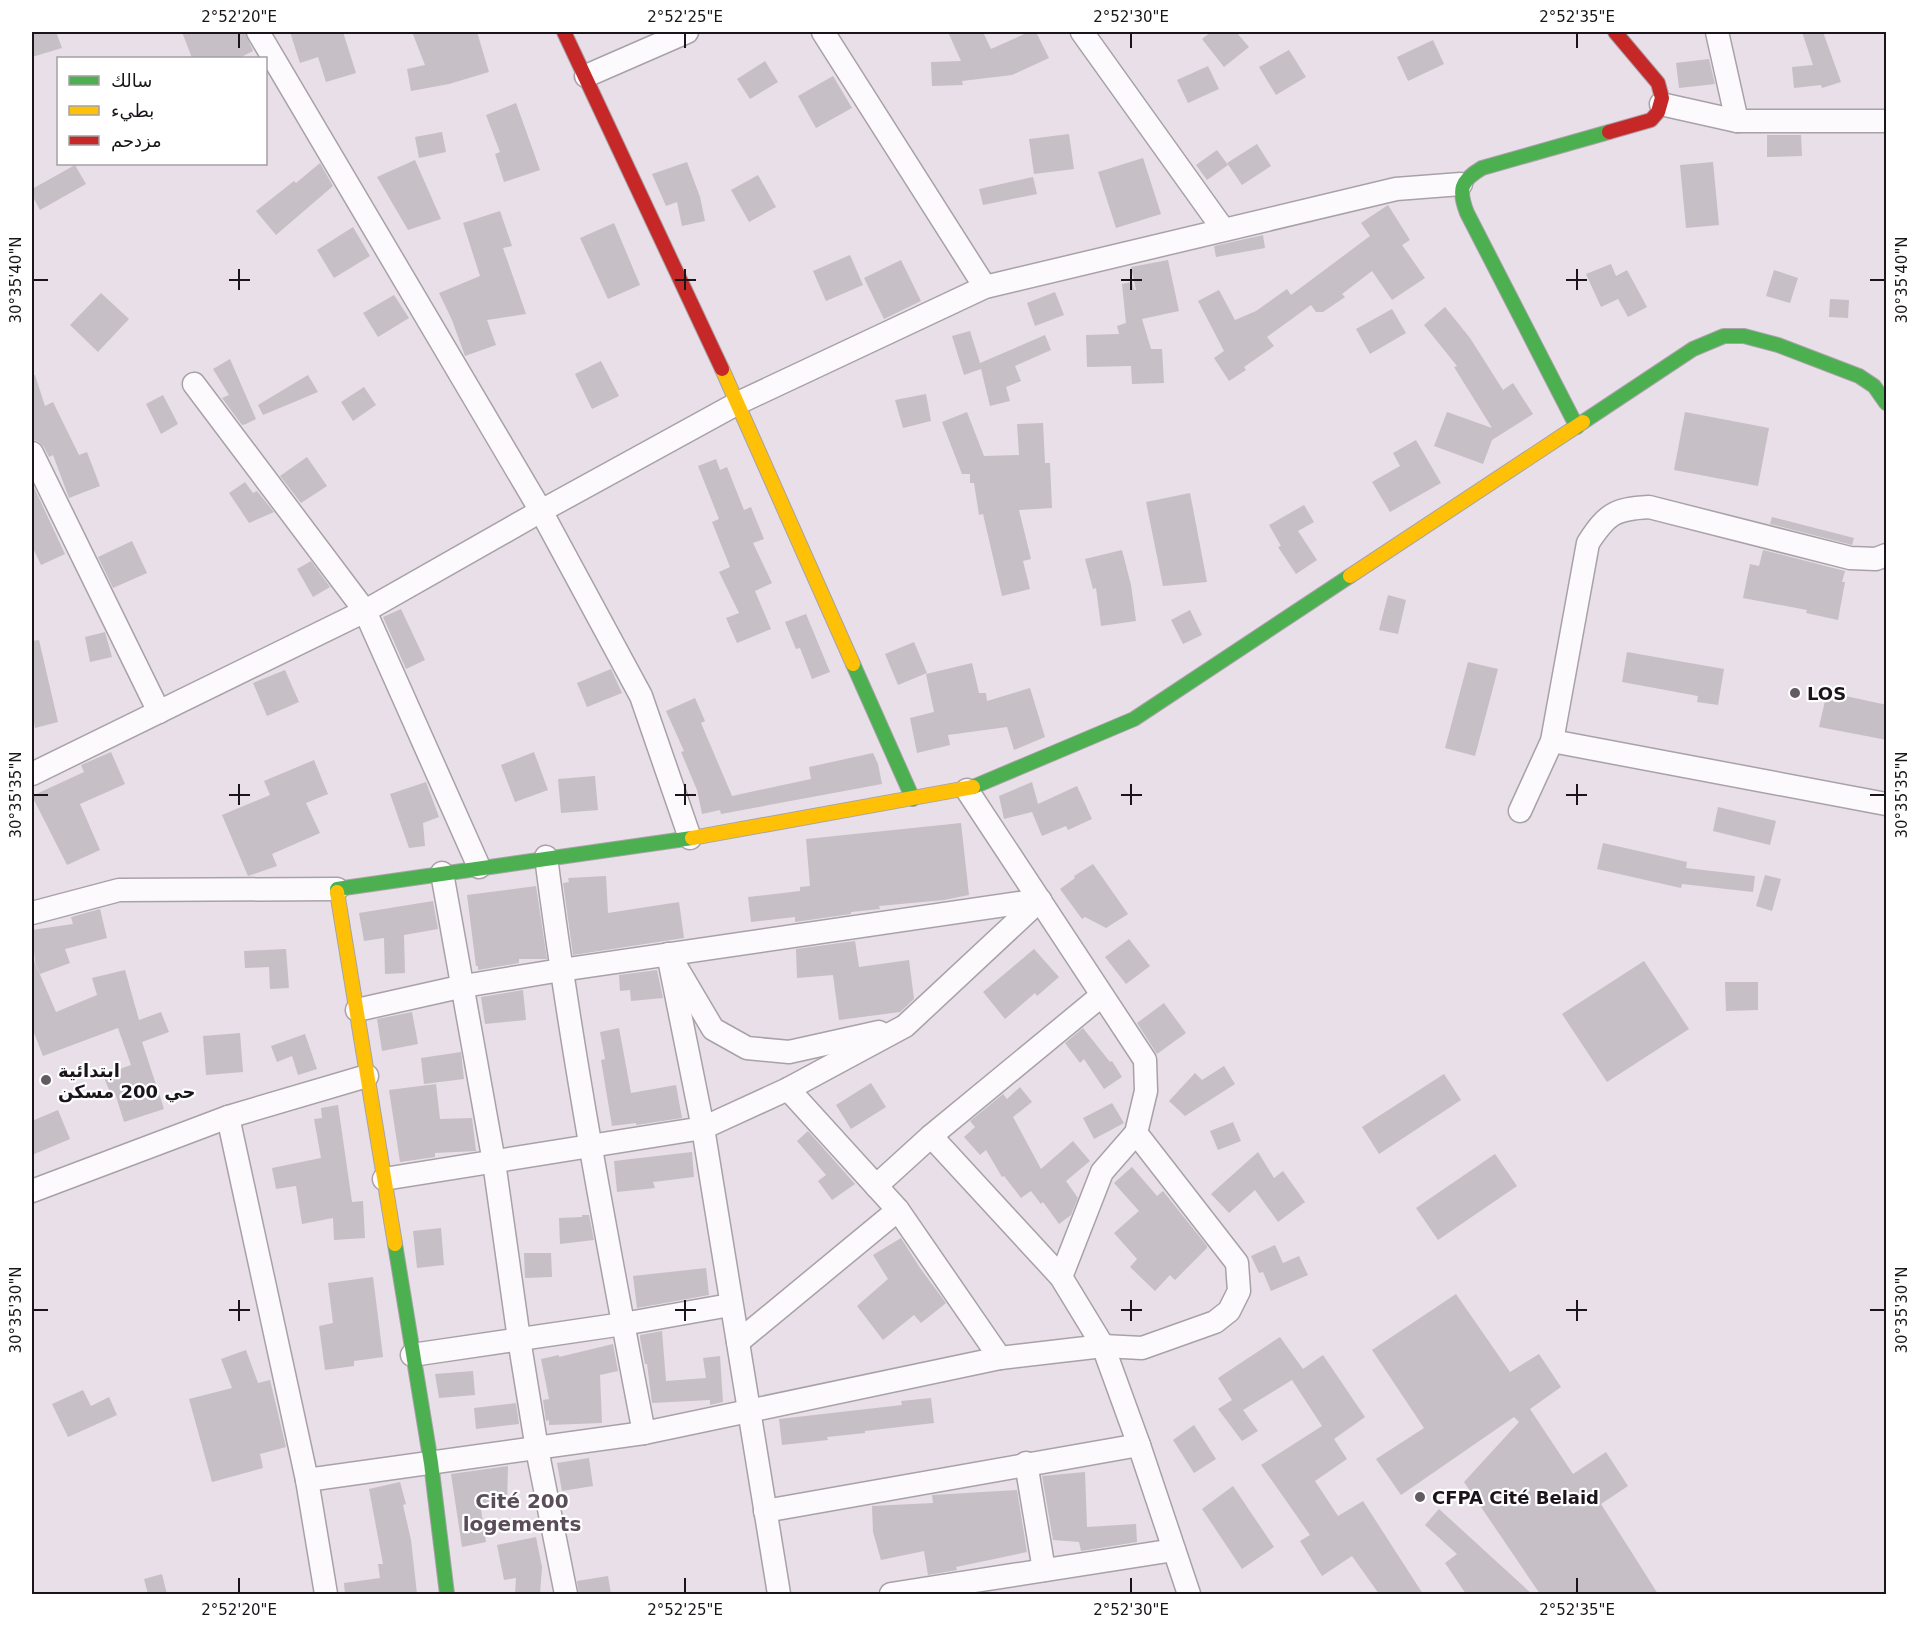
<svg xmlns="http://www.w3.org/2000/svg" width="1918" height="1626" viewBox="0 0 1918 1626" font-family="'DejaVu Sans','Noto Sans Arabic',sans-serif">
	<style>
		.building { fill: #c6bfc6 }
		.lines { fill: none; stroke-linecap: round; stroke-linejoin: round }
		.street-casing { stroke: #a8a2a8; stroke-width: 25 }
		.fast-casing { stroke: #a8a2a8; stroke-width: 16 }
		.slow-casing { stroke: #a8a2a8; stroke-width: 16 }
		.jam-casing { stroke: #a8a2a8; stroke-width: 16 }
		.street { stroke: #fcfafc; stroke-width: 22 }
		.fast { stroke: #4caf50; stroke-width: 14 }
		.slow { stroke: #ffc107; stroke-width: 14 }
		.jam { stroke: #c62828; stroke-width: 14 }
		.ticks { fill: none; stroke: #1a151a; stroke-width: 2 }
		.poi-dot { fill: #625c62; stroke: #fff; stroke-width: 2 }
		.labels { text-anchor: middle; dominant-baseline: central; stroke-width: 4.5; stroke-linejoin: round; paint-order: stroke }
		.poi-label { font-size: 18px; font-weight: bold; fill: #1a151a; stroke: #fff; text-anchor: start }
		.neighbourhood-label { font-size: 20px; font-weight: bold; fill: #5a4d59; stroke: #fff }
		.neatline { fill: none; stroke: #1a151a; stroke-width: 2 }
		.ticks-label { font-size: 15px; text-anchor: middle; fill: #1a151a }
	</style>
	<rect width="100%" height="100%" fill="#e8dfe8"/>
	<!-- building -->
	<g class="building">
		<path d="M32,32H56L62,48L32,57Z"/>
		<path d="M182,32H245L253,51L239,58H192Z"/>
		<path d="M290,32H343L356,73L326,82L318,57L300,63Z"/>
		<path d="M412,32H477L489,72L449,84L411,91L407,69L425,65Z"/>
		<path d="M948,32H983L991,49L1029,32H1036L1049,58L1012,75L962,81L963,85L932,86L931,62L961,61Z"/>
		<path d="M1211,32H1236L1249,47L1224,67L1202,39Z"/>
		<path d="M1802,32H1823L1841,82L1822,88L1821,85L1794,88L1792,67L1813,65Z"/>
		<path d="M1433,40L1444,64L1408,81L1397,57Z"/>
		<path d="M1289,50L1306,77L1276,95L1259,67Z"/>
		<path d="M1709,59L1715,84L1679,88L1676,63Z"/>
		<path d="M765,61L778,82L750,99L737,79Z"/>
		<path d="M1208,66L1219,89L1188,103L1177,80Z"/>
		<path d="M833,76L852,108L816,128L798,96Z"/>
		<path d="M516,103L540,170L504,182L495,154L500,152L486,115Z"/>
		<path d="M442,132L446,152L419,158L415,137Z"/>
		<path d="M1069,134L1074,169L1034,174L1029,139Z"/>
		<path d="M1767,135H1801L1802,156L1767,157Z"/>
		<path d="M1257,144L1271,166L1242,185L1227,163Z"/>
		<path d="M1217,150L1228,165L1207,180L1196,165Z"/>
		<path d="M1143,158L1161,214L1116,228L1098,172Z"/>
		<path d="M415,160L441,219L408,230L377,177Z"/>
		<path d="M687,162L700,197L705,221L682,226L677,202L666,206L652,174Z"/>
		<path d="M1713,162L1719,225L1686,228L1680,165Z"/>
		<path d="M320,163L333,186L276,235L256,211L294,181L296,183Z"/>
		<path d="M75,165L86,184L40,210L32,195V189Z"/>
		<path d="M758,175L776,207L749,222L731,190Z"/>
		<path d="M1033,177L1037,194L983,205L979,189Z"/>
		<path d="M1388,205L1410,240L1402,245L1425,278L1392,300L1372,271L1342,294L1345,297L1323,312H1316L1311,305L1267,337L1274,346L1244,367L1246,370L1229,381L1214,358L1224,351L1198,301L1219,290L1235,320L1256,311L1287,289L1291,295L1370,236L1361,223Z"/>
		<path d="M500,211L512,246L503,248L526,314L487,320L496,345L465,356L452,320L439,293L480,276L463,223Z"/>
		<path d="M614,223L640,285L608,299L580,238Z"/>
		<path d="M353,227L370,256L334,278L317,250Z"/>
		<path d="M1263,235L1265,248L1216,257L1214,246Z"/>
		<path d="M850,255L863,285L826,301L813,271Z"/>
		<path d="M901,260L921,301L884,319L864,278Z"/>
		<path d="M1168,260L1179,311L1142,319L1151,349H1162L1164,383L1132,384L1131,366L1087,367L1086,335L1119,334L1117,326L1126,323L1122,284L1132,282L1134,290H1136L1131,267Z"/>
		<path d="M1611,264L1616,276L1627,270L1647,307L1628,317L1618,299L1601,307L1586,274Z"/>
		<path d="M1774,270L1798,278L1790,303L1766,296Z"/>
		<path d="M1055,292L1064,315L1035,326L1027,303Z"/>
		<path d="M101,293L129,319L98,352L70,325Z"/>
		<path d="M394,295L409,318L378,337L363,313Z"/>
		<path d="M1830,299L1849,300L1848,318L1829,317Z"/>
		<path d="M1445,307L1470,338L1503,390L1513,383L1533,414L1492,440L1483,464L1434,446L1447,412L1492,428L1454,367L1457,366L1424,325Z"/>
		<path d="M1392,309L1406,333L1370,354L1356,329Z"/>
		<path d="M970,331L980,363L1045,335L1051,350L1015,366L1021,381L1006,387L1010,401L990,406L981,369L964,375L952,336Z"/>
		<path d="M230,359L256,419L246,424L242,425L222,398L229,395L213,369Z"/>
		<path d="M601,361L619,396L592,409L575,374Z"/>
		<path d="M32,375H35L45,406L53,402L79,455L87,452L100,486L69,498L53,455L49,457L44,447L39,442L34,440L32,435Z"/>
		<path d="M308,375L318,392L263,415L258,405Z"/>
		<path d="M364,387L376,405L353,421L341,402Z"/>
		<path d="M926,394L931,421L903,428L895,400Z"/>
		<path d="M163,395L178,424L161,434L146,404Z"/>
		<path d="M967,412L984,456L1019,455L1017,424L1043,423L1045,463H1050L1052,508L1019,510L1031,559L1023,561L1030,589L1002,596L983,514L979,515L974,483H970V474H962L942,422Z"/>
		<path d="M1685,412L1769,428L1758,486L1674,470Z"/>
		<path d="M1416,440L1441,483L1390,512L1372,482L1400,466L1393,453Z"/>
		<path d="M307,457L327,486L301,503L280,476Z"/>
		<path d="M716,459L720,470L727,467L744,510L751,507L764,539L753,543L772,583L755,591L771,629L737,643L726,618L739,613L719,572L730,567L712,522L719,519L698,466Z"/>
		<path d="M245,482L253,493L257,491L274,512L249,523L229,493Z"/>
		<path d="M32,483L65,554L41,565L32,546Z"/>
		<path d="M1190,493L1207,582L1163,586L1146,502Z"/>
		<path d="M1304,505L1314,522L1298,531L1317,560L1296,574L1278,547L1281,546L1269,525Z"/>
		<path d="M1772,517L1854,538L1852,545L1770,524Z"/>
		<path d="M132,541L147,573L113,588L98,557Z"/>
		<path d="M1122,550L1131,585L1136,621L1101,626L1096,588L1093,589L1085,559Z"/>
		<path d="M1763,550L1845,571L1842,582H1845L1838,620L1806,613L1807,610L1743,598L1750,564L1759,566Z"/>
		<path d="M311,561L330,587L313,597L297,569Z"/>
		<path d="M1388,595L1406,600L1398,634L1379,630Z"/>
		<path d="M401,609L425,660L406,669L383,617Z"/>
		<path d="M1190,610L1202,635L1183,644L1171,620Z"/>
		<path d="M806,614L830,672L812,679L800,648L796,649L785,622Z"/>
		<path d="M105,632L112,657L90,662L85,637Z"/>
		<path d="M39,640L58,722L35,728L32,712V641Z"/>
		<path d="M914,642L927,673L898,685L885,654Z"/>
		<path d="M1627,652L1724,669L1718,705L1697,702L1698,696L1622,682Z"/>
		<path d="M1468,662L1498,669L1475,756L1445,748Z"/>
		<path d="M972,663L979,693H986L987,701L1030,688L1045,737L1014,750L1007,727L948,735L950,745L917,753L910,718L934,712L926,674Z"/>
		<path d="M611,669L622,693L587,707L577,683Z"/>
		<path d="M285,670L299,702L267,716L253,683Z"/>
		<path d="M1827,692L1887,705V740L1819,727Z"/>
		<path d="M695,698L705,721L701,723L732,796L811,779L809,767L873,753L878,764L882,784L721,814L720,810L702,814L697,790L681,752L684,751L666,711Z"/>
		<path d="M111,752L125,784L80,804L100,850L67,865L32,796L84,772L81,765Z"/>
		<path d="M534,752L548,790L515,802L501,765Z"/>
		<path d="M314,760L328,794L306,803L320,833L272,854L277,866L248,876L222,815L270,795L264,781Z"/>
		<path d="M595,776L598,810L561,813L558,779Z"/>
		<path d="M426,782L439,817L423,823L425,846L409,848L390,794Z"/>
		<path d="M1032,782L1038,804L1077,786L1092,819L1068,830L1066,826L1042,836L1032,812L1004,819L999,796Z"/>
		<path d="M1718,807L1776,821L1770,845L1713,831Z"/>
		<path d="M961,823L969,895L944,900L879,906L880,909L851,912V914L795,922V917L751,922L748,897L800,891V887L810,886L806,839Z"/>
		<path d="M1603,843L1687,862L1686,868L1755,876L1753,892L1682,884L1681,888L1597,869Z"/>
		<path d="M1093,864L1128,914L1106,928L1085,917L1082,919L1060,889L1075,878L1074,876Z"/>
		<path d="M1765,875L1781,879L1772,911L1756,906Z"/>
		<path d="M606,876L608,913L679,902L684,938L573,955L563,883L569,882L568,878Z"/>
		<path d="M536,886L547,959H519V963L478,970V966H476L467,895Z"/>
		<path d="M433,901L438,929L404,935L405,973L385,974L384,938L364,941L359,913Z"/>
		<path d="M100,909L107,938L65,949L70,963L40,974L35,962L32,930L73,924L71,917Z"/>
		<path d="M1129,939L1150,966L1126,984L1105,957Z"/>
		<path d="M855,941L859,967L909,960L914,999L900,1012L839,1020L833,975L797,978L796,949Z"/>
		<path d="M286,949L289,988L270,989L269,967L245,968L244,951Z"/>
		<path d="M1034,949L1059,977L1037,996L1035,993L1005,1019L983,992Z"/>
		<path d="M32,956L56,1012L97,995L92,978L125,970L139,1020L161,1012L169,1032L142,1042L164,1109L124,1122L115,1093L111,1095L103,1075L131,1065L118,1028L43,1056L32,1028Z"/>
		<path d="M1644,961L1689,1029L1607,1082L1562,1014Z"/>
		<path d="M657,970L663,998L631,1001L630,990L620,991L619,975Z"/>
		<path d="M1725,982H1758V1010L1726,1011Z"/>
		<path d="M523,990L526,1020L485,1024L481,997Z"/>
		<path d="M1164,1003L1186,1033L1157,1054L1137,1023Z"/>
		<path d="M412,1012L418,1044L382,1051L377,1019Z"/>
		<path d="M619,1028L631,1093L676,1085L682,1118L636,1125V1123L612,1126L601,1060L605,1059L600,1032Z"/>
		<path d="M1083,1028L1110,1062L1112,1061L1122,1077L1104,1089L1084,1059L1080,1063L1065,1043Z"/>
		<path d="M240,1033L243,1072L206,1075L203,1036Z"/>
		<path d="M305,1034L317,1069L298,1075L292,1056L277,1062L271,1046Z"/>
		<path d="M461,1052L464,1079L424,1084L421,1058Z"/>
		<path d="M1224,1066L1235,1084L1185,1116L1169,1101L1195,1073L1202,1080Z"/>
		<path d="M1444,1074L1461,1100L1379,1154L1362,1127Z"/>
		<path d="M871,1083L886,1107L851,1129L836,1105Z"/>
		<path d="M436,1084L440,1119L472,1118L476,1151L435,1153V1157L400,1162L389,1090Z"/>
		<path d="M1020,1087L1032,1102L1013,1117L1041,1169L1073,1141L1090,1161L1066,1181L1078,1198L1071,1215L1059,1224L1043,1202L1041,1204L1031,1191L1021,1198L1004,1176L1002,1177L986,1150L980,1155L964,1137L975,1127L970,1121L1003,1094L1007,1099Z"/>
		<path d="M1112,1103L1124,1123L1094,1139L1083,1118Z"/>
		<path d="M338,1105L352,1202L363,1201L365,1238L334,1240L333,1218L302,1224L296,1186L276,1189L272,1168L321,1158L314,1119L322,1118L321,1108Z"/>
		<path d="M58,1110L70,1139L32,1155V1121Z"/>
		<path d="M1233,1122L1241,1141L1218,1150L1210,1131Z"/>
		<path d="M808,1131L855,1184L832,1200L818,1181L826,1175L797,1141Z"/>
		<path d="M692,1152L694,1177L653,1182L655,1188L617,1192L614,1161Z"/>
		<path d="M1258,1152L1274,1178L1283,1171L1305,1202L1278,1222L1255,1190L1229,1213L1211,1194Z"/>
		<path d="M1495,1154L1517,1186L1438,1240L1416,1208Z"/>
		<path d="M1132,1167L1157,1196L1163,1191L1207,1246V1248L1175,1280L1170,1275L1155,1291L1130,1267L1137,1259L1114,1233L1139,1211L1114,1183Z"/>
		<path d="M582,1215H589L594,1240L560,1244L559,1218L582,1217Z"/>
		<path d="M441,1228L444,1265L417,1268L413,1231Z"/>
		<path d="M901,1238L920,1268L946,1303L921,1323L914,1315L883,1340L857,1306L888,1279L873,1255Z"/>
		<path d="M1275,1245L1283,1263L1299,1256L1308,1275L1271,1291L1263,1272L1259,1273L1251,1256Z"/>
		<path d="M524,1253H551L552,1277L525,1278Z"/>
		<path d="M706,1268L709,1295L637,1308L633,1276Z"/>
		<path d="M373,1277L383,1357L354,1361V1366L325,1370L319,1326L333,1323L328,1283Z"/>
		<path d="M1456,1294L1510,1372L1539,1354L1561,1387L1530,1409L1573,1474L1606,1452L1628,1486L1601,1504L1658,1594H1540L1464,1482L1519,1422L1514,1417L1401,1495L1376,1459L1424,1428L1372,1350Z"/>
		<path d="M662,1331L666,1381L706,1378L703,1358L720,1356L723,1402L710,1405V1400L652,1403L647,1364H645L640,1338V1335Z"/>
		<path d="M1280,1337L1303,1369L1323,1355L1365,1417L1334,1439L1347,1459L1315,1481L1338,1516L1363,1501L1423,1594H1379L1352,1556L1322,1576L1300,1541L1310,1535L1261,1465L1322,1426L1292,1380L1243,1410L1258,1431L1242,1441L1218,1409L1232,1400L1218,1378Z"/>
		<path d="M613,1344L618,1371L600,1375L602,1423L549,1425V1420L546,1421L543,1400L549,1399L541,1359L559,1355V1357Z"/>
		<path d="M246,1350L258,1383L270,1380L286,1447L260,1454L263,1468L212,1482L189,1399L232,1388L221,1359Z"/>
		<path d="M473,1371L475,1395L439,1398L435,1374Z"/>
		<path d="M83,1390L91,1406L109,1397L117,1415L68,1437L52,1404Z"/>
		<path d="M931,1398L934,1423L865,1431V1433L827,1437L828,1440L782,1445L779,1419L902,1405L901,1401Z"/>
		<path d="M516,1403L519,1424L476,1429L474,1408Z"/>
		<path d="M1194,1425L1216,1459L1194,1473L1173,1440Z"/>
		<path d="M589,1458L593,1486L562,1491L557,1463Z"/>
		<path d="M508,1466L507,1504L480,1503L486,1542L462,1547L451,1474Z"/>
		<path d="M1085,1472L1087,1527L1136,1524L1137,1542L1081,1551L1079,1542L1053,1540L1042,1476Z"/>
		<path d="M400,1482L406,1504L403,1505L411,1540L417,1594H345L344,1583L380,1578L378,1564H383L369,1489Z"/>
		<path d="M1233,1486L1274,1547L1242,1569L1202,1509Z"/>
		<path d="M1017,1490L1027,1552L956,1567L957,1570L928,1575L924,1551L881,1560L873,1532L872,1506L933,1503L932,1495Z"/>
		<path d="M1439,1509L1532,1594H1466L1445,1563L1457,1554L1425,1525Z"/>
		<path d="M536,1537L542,1567L540,1594H515L516,1578L504,1580L497,1545Z"/>
		<path d="M162,1574L167,1594H148L144,1579Z"/>
		<path d="M608,1576L611,1594H579L577,1581Z"/>
	</g>
	<g class="lines">
		<!-- street casing -->
		<g class="street-casing">
			<g id="street">
				<path d="M258,32L541,511L641,696L690,838"/>
				<path d="M823,32L985,287"/>
				<path d="M1082,32L1223,229"/>
				<path d="M1717,32L1737,121"/>
				<path d="M586,76L687,32"/>
				<path d="M1661,104L1737,121H1886"/>
				<path d="M194,384L365,611L479,867"/>
				<path d="M32,453L159,712"/>
				<path d="M1552,741L1886,804"/>
				<path d="M32,774L365,611L541,511L738,403L985,287L1396,189L1461,184"/>
				<path d="M967,790L1145,1060L1146,1091L1136,1133L1102,1172L1061,1277"/>
				<path d="M1520,811L1552,741L1588,543C1607,514 1614,509 1649,507L1850,558L1876,559L1886,555"/>
				<path d="M546,857C571,1051 607,1241 644,1433"/>
				<path d="M442,873L494,1162L519,1339L537,1449L566,1594"/>
				<path d="M32,913L119,890L337,889"/>
				<path d="M668,954L703,1128L779,1594"/>
				<path d="M677,968L713,1029L747,1048L789,1052L879,1032"/>
				<path d="M357,1010L464,986L561,970L1040,900"/>
				<path d="M788,1089L898,1210L1000,1358"/>
				<path d="M228,1117L307,1480L326,1594"/>
				<path d="M931,1136L1061,1277L1103,1346L1139,1445L1189,1594"/>
				<path d="M384,1179L703,1128L788,1089L905,1026L1040,900"/>
				<path d="M876,1186L931,1136L1101,996"/>
				<path d="M32,1191L228,1117L367,1076"/>
				<path d="M738,1342L898,1210"/>
				<path d="M412,1355L623,1324L730,1305"/>
				<path d="M1026,1463L1044,1570"/>
				<path d="M307,1480L644,1433L1000,1358L1103,1346L1142,1348L1215,1322L1229,1311L1239,1291L1237,1263L1136,1133"/>
				<path d="M765,1511L1139,1445"/>
				<path d="M891,1594L1174,1550"/>
			</g>
		</g>
		<!-- fast casing -->
		<g class="fast-casing">
			<g id="fast">
				<path d="M1583,422L1693,349L1724,336H1744L1778,345L1859,376L1874,386L1886,403"/>
				<path d="M1577,427L1467,213C1458,190 1460,181 1482,168L1609,132"/>
				<path d="M853,664L913,799"/>
				<path d="M973,787L1134,719L1350,576"/>
				<path d="M337,892V889L692,838"/>
				<path d="M395,1244L431,1463L447,1594"/>
			</g>
		</g>
		<!-- slow casing -->
		<g class="slow-casing">
			<g id="slow">
				<path d="M722,369L853,664"/>
				<path d="M1350,576L1583,422"/>
				<path d="M692,838L973,787"/>
				<path d="M337,892L395,1244"/>
			</g>
		</g>
		<!-- jam casing -->
		<g class="jam-casing">
			<g id="jam">
				<path d="M564,32L722,369"/>
				<path d="M1609,132L1651,120L1658,112L1662,98L1658,83L1615,32"/>
			</g>
		</g>
		<!-- street -->
		<use href="#street" class="street"/>
		<!-- fast -->
		<use href="#fast" class="fast"/>
		<!-- slow -->
		<use href="#slow" class="slow"/>
		<!-- jam -->
		<use href="#jam" class="jam"/>
	</g>
	<!-- ticks -->
	<path class="ticks" d="M239,33V48M685,33V48M1131,33V48M1577,33V48M239,269V290M685,269V290M1131,269V290M1577,269V290M33,280H48M229,280H250M675,280H696M1121,280H1142M1566,280H1587M1870,280H1885M239,784V805M685,784V805M1131,784V805M1577,784V805M33,795H48M229,795H250M675,795H696M1121,795H1142M1566,795H1587M1870,795H1885M239,1300V1321M685,1300V1321M1131,1300V1321M1577,1300V1321M33,1310H48M229,1310H250M675,1310H696M1121,1310H1142M1566,1310H1587M1870,1310H1885M239,1578V1593M685,1578V1593M1131,1578V1593M1577,1578V1593"/>
	<!-- markers -->
	<g class="poi-dot">
		<circle cx="1795" cy="693" r="6"/>
		<circle cx="46" cy="1080" r="6"/>
		<circle cx="1420" cy="1497" r="6"/>
	</g>
	<g class="labels">
		<!-- poi labels -->
		<g class="poi-label">
			<text x="1807" y="693">LOS</text>
			<text x="58" y="1070">ابتدائية<tspan x="58" dy="21">حي 200 مسكن</tspan></text>
			<text x="1432" y="1497">CFPA Cité Belaid</text>
		</g>
		<!-- neighbourhood labels -->
		<g class="neighbourhood-label">
			<text x="522" y="1501">Cité 200<tspan x="522" dy="23">logements</tspan></text>
		</g>
	</g>
	<!-- border -->
	<rect width="1918" height="1626" fill="none" stroke="#ffffff" stroke-width="66"/>
	<!-- legend -->
	<rect x="57" y="57" width="210" height="108" fill="#ffffff" stroke="#a3a1a3" stroke-width="1.5"/>
	<rect x="69" y="76" width="30" height="9" fill="#4caf50" stroke="#a3a1a3" stroke-width="1.5"/>
	<text x="111" y="87" font-size="18" fill="#1a151a">سالك</text>
	<rect x="69" y="106" width="30" height="9" fill="#ffc107" stroke="#a3a1a3" stroke-width="1.5"/>
	<text x="111" y="117" font-size="18" fill="#1a151a">بطيء</text>
	<rect x="69" y="136" width="30" height="9" fill="#c62828" stroke="#a3a1a3" stroke-width="1.5"/>
	<text x="111" y="147" font-size="18" fill="#1a151a">مزدحم</text>
	<rect x="33" y="33" width="1852" height="1560" class="neatline"/>
	<g class="ticks-label">
		<text x="239" y="22">2°52'20"E</text>
		<text x="685" y="22">2°52'25"E</text>
		<text x="1131" y="22">2°52'30"E</text>
		<text x="1577" y="22">2°52'35"E</text>
		<text transform="translate(16 280) rotate(-90)" y="5">30°35'40"N</text>
		<text transform="translate(1902 280) rotate(-90)" y="5">30°35'40"N</text>
		<text transform="translate(16 795) rotate(-90)" y="5">30°35'35"N</text>
		<text transform="translate(1902 795) rotate(-90)" y="5">30°35'35"N</text>
		<text transform="translate(16 1310) rotate(-90)" y="5">30°35'30"N</text>
		<text transform="translate(1902 1310) rotate(-90)" y="5">30°35'30"N</text>
		<text x="239" y="1615">2°52'20"E</text>
		<text x="685" y="1615">2°52'25"E</text>
		<text x="1131" y="1615">2°52'30"E</text>
		<text x="1577" y="1615">2°52'35"E</text>
	</g>
</svg>
